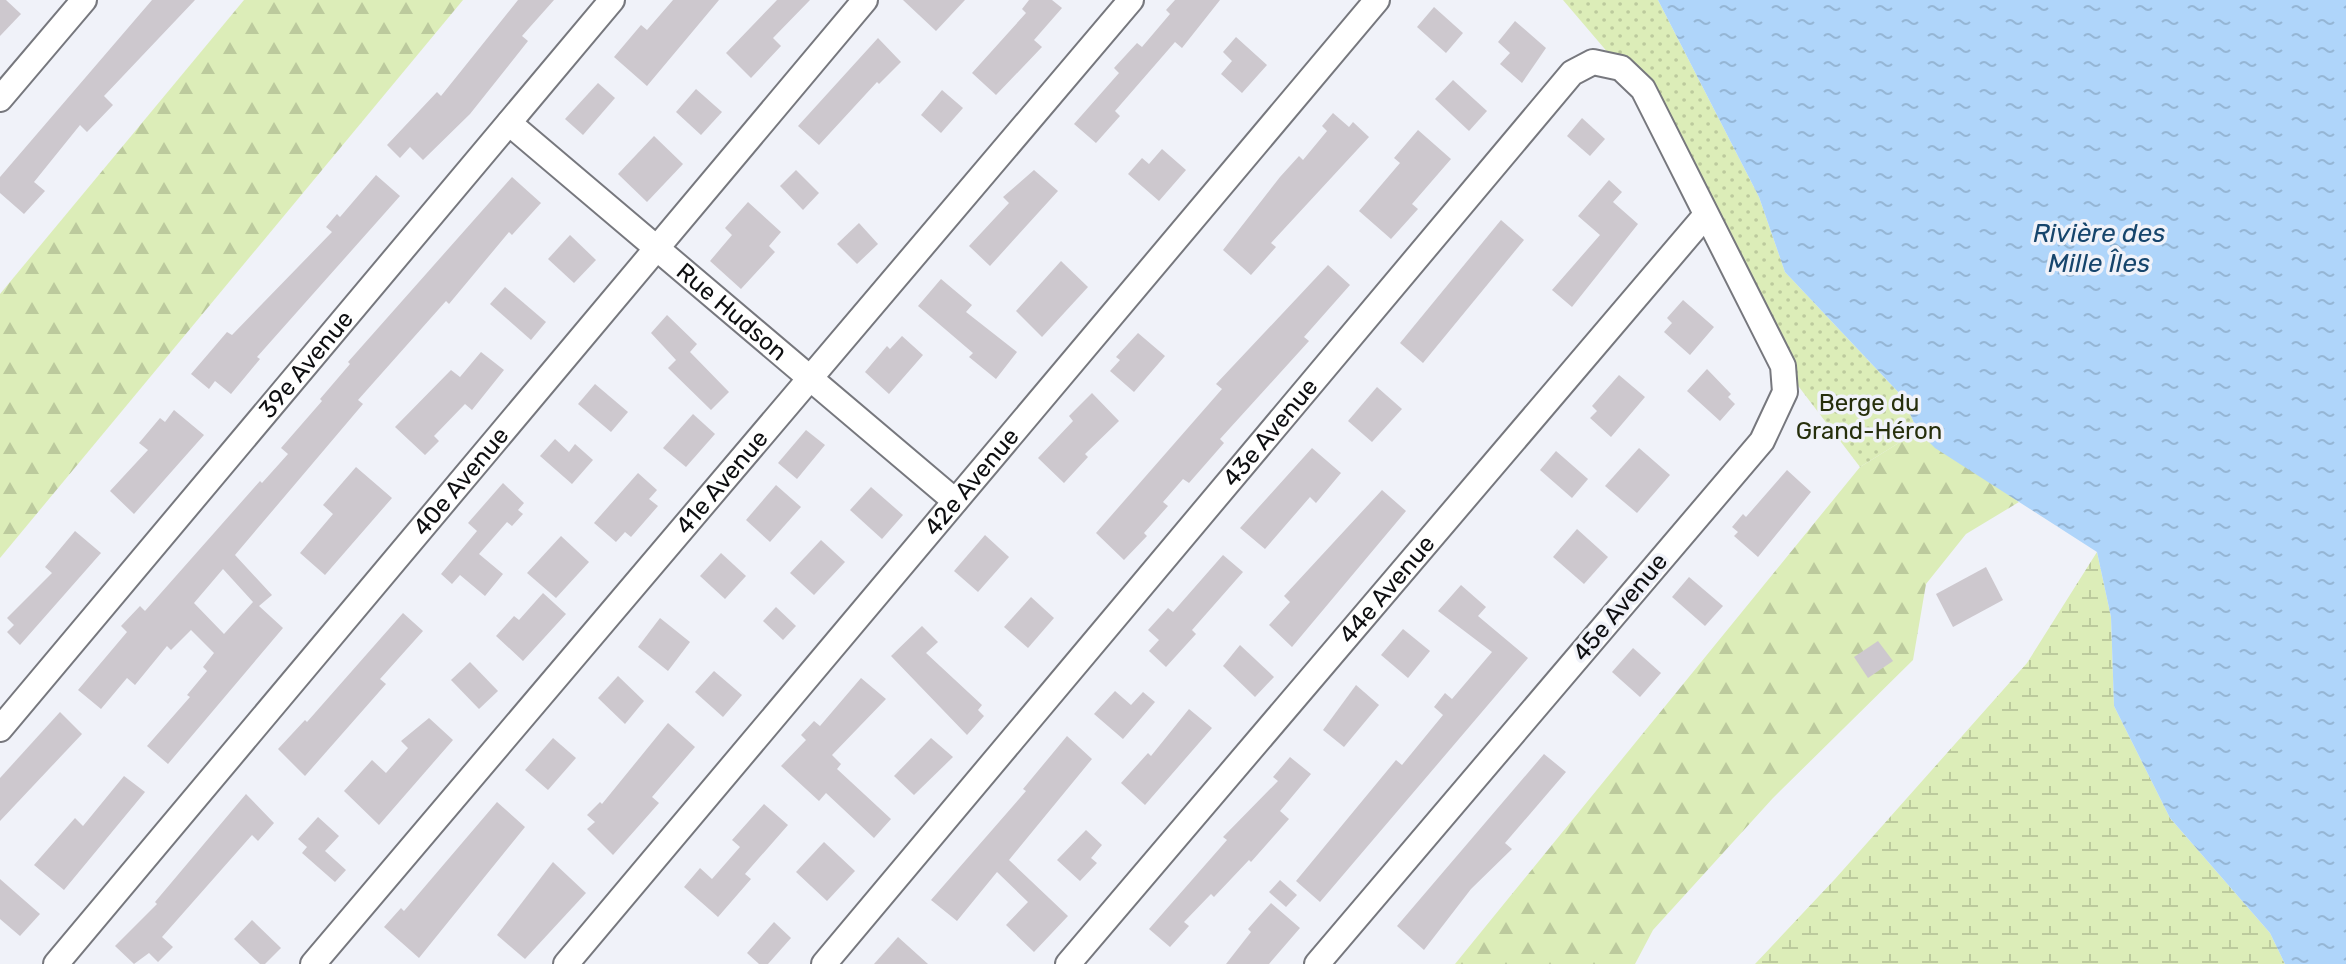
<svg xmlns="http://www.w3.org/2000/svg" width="2346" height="964" viewBox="0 0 2346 964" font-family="Rubik,sans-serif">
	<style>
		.forest { fill: url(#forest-firs) }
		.wetland { fill: url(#wetland-marsh) }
		.park { fill: url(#park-dots) }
		.water { fill: url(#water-ripples) }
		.building { fill: #cdc8ce; fill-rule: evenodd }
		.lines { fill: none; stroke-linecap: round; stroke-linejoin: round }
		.minor-casing { stroke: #77787e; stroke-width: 28 }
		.minor { stroke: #fff; stroke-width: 24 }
		.labels { text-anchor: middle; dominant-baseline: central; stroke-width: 7; stroke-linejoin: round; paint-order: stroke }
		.street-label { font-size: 24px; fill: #0e0f11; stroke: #f0f2f9 }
		.park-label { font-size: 24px; fill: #262f0c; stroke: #f0f2f9 }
		.water-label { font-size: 26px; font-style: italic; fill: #16456c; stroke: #f0f2f9 }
	</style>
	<defs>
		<pattern id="forest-firs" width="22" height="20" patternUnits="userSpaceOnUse" patternTransform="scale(2)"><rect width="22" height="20" fill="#dcedb8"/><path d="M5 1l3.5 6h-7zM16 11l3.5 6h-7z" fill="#bcca9d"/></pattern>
		<pattern id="wetland-marsh" width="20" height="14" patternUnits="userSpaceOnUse" patternTransform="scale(2)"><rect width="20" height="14" fill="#dcedb8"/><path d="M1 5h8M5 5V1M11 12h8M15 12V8" fill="none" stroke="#bcca9d"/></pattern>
		<pattern id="park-dots" width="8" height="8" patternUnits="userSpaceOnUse" patternTransform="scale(2)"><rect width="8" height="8" fill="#dcedb8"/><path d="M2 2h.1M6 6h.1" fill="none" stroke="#bcca9d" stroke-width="1.8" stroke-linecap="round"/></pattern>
		<pattern id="water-ripples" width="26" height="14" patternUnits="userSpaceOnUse" patternTransform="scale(2)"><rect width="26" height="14" fill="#afd5fa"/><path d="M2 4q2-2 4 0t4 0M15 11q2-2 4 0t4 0" fill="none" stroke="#95b6d5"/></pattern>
	</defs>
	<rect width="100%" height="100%" fill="#f0f2f9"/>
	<!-- forest -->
	<g class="forest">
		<path d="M244,0H463L0,558V294Z"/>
		<path d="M1918,431L2019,502L1966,534L1926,584L1913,660L1773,798L1653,930L1635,964H1455L1860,467Z"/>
	</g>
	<!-- wetland -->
	<path class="wetland" d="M2097,552L2111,617L2114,706L2170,818L2270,933L2285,964H1755L1835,879L2027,663Z"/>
	<!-- park -->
	<path class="park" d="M1563,0H1658L1759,197L1785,272L1901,395L1918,431L1860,467L1783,366L1621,68Z"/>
	<!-- water -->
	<path class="water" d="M1658,0H2346V964H2285L2270,933L2170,818L2114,706L2111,617L2097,552L1935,448L1918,431L1901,395L1785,272L1759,197Z"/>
	<!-- building -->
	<g class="building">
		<path d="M0,0H6L21,14L0,36Z"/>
		<path d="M152,0H195L104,96L113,105L87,132L80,125L34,182L45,191L24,214L0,193V177Z"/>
		<path d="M518,0H554L522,36L528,41L470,114L423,160L410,147L400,158L387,145L437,92L441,96Z"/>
		<path d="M673,0H719L647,86L614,57L641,25L647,30Z"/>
		<path d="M777,0H810L773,38L781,46L751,78L726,53Z"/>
		<path d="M903,0H965L936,31Z"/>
		<path d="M1029,0H1052L1062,8L1034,40L1042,47L996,95L972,73L1026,13L1022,9Z"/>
		<path d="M1175,0H1220L1182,48L1175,42L1115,111L1120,116L1096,143L1074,124L1119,73L1114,68L1137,43L1142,47L1170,14L1166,10Z"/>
		<path d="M1434,7L1463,33L1446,53L1417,27Z"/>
		<path d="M1515,21L1546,48L1522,83L1500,64L1510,53L1498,42Z"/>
		<path d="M1236,37L1267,65L1242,93L1221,74L1232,61L1223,52Z"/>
		<path d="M878,38L901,62L879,84L877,82L819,145L798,126Z"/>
		<path d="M1453,80L1487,111L1469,131L1435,99Z"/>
		<path d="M598,83L615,98L583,135L565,119Z"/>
		<path d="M696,89L722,112L701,135L676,112Z"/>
		<path d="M942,90L963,108L941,133L921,115Z"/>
		<path d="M1333,113L1349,127L1353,122L1369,137L1271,243L1276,247L1251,275L1223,250L1280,177L1299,156L1303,160L1327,131L1322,126Z"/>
		<path d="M1582,118L1605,139L1590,156L1567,136Z"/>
		<path d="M1418,130L1451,159L1412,204L1418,209L1391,239L1359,211L1400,163L1394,158Z"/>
		<path d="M654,136L683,164L647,202L618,174Z"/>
		<path d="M1162,149L1186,170L1159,201L1128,174L1142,158L1149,164Z"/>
		<path d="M796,170L819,193L803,210L780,186Z"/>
		<path d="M1034,170L1058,191L990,266L969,246L1009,203L1003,197Z"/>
		<path d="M376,175L400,196L257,357L260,359L231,394L215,381L209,389L191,374L227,332L232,335L332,232L326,227L337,214L340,217Z"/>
		<path d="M512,177L541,203L512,235L509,232L449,304L446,301L358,400L363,404L235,555L272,595L259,606L283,628L168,764L147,746L190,697L187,695L207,671L203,667L214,653L191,630L171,650L167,646L135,685L127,678L101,709L78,690L127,632L121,626L140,606L145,611L260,481L262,483L288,454L281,448L322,401L320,399L350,364L348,362ZM223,569L253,602L224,634L194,603Z"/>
		<path d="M1609,180L1622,192L1613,202L1638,224L1572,307L1552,290L1600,235L1578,216Z"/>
		<path d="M748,202L781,232L769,246L775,252L741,289L710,261L732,235L725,228Z"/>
		<path d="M1501,220L1524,240L1423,363L1400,343Z"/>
		<path d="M859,223L878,244L857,264L837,244Z"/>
		<path d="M570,235L596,260L574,283L548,259Z"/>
		<path d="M1061,261L1088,287L1042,337L1016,311Z"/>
		<path d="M1328,265L1350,285L1304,337L1309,341L1220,439L1224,443L1189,483L1183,479L1163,502L1168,506L1144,533L1147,536L1124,560L1096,533L1222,389L1216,384Z"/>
		<path d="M941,279L972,305L966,312L1017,352L996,379L969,357L973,353L918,306Z"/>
		<path d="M505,287L546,322L531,340L490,304Z"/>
		<path d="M1683,300L1714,327L1690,355L1664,332L1672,323L1667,318Z"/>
		<path d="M667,315L697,344L690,352L729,392L711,410L668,368L676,360L651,333Z"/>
		<path d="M1138,333L1165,356L1134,392L1110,371L1120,360L1116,357Z"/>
		<path d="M902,336L923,355L889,394L865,372L887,346L890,349Z"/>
		<path d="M481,352L504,370L472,410L465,404L434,436L439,441L425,455L395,427L451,370L460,377Z"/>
		<path d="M1707,369L1731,394L1728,397L1735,404L1720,421L1687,391Z"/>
		<path d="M1619,375L1645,397L1611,437L1590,418L1597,411L1592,406Z"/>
		<path d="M595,384L628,412L611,432L578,404Z"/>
		<path d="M1377,387L1402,409L1372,442L1348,421Z"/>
		<path d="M1092,393L1119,421L1085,454L1088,457L1064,483L1038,458L1073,421L1069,416Z"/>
		<path d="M174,410L204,435L134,514L110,491L148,450L139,443L160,418L165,422Z"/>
		<path d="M693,414L715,434L686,467L663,448Z"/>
		<path d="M806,430L825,445L797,479L778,463Z"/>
		<path d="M555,439L569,452L575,444L593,460L572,484L540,456Z"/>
		<path d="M1312,448L1341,473L1316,503L1310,497L1265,549L1240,528Z"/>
		<path d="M1639,448L1670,475L1637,513L1605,486Z"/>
		<path d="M1556,451L1588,479L1572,498L1540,470Z"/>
		<path d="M356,467L392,498L325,575L300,553L333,514L323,505Z"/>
		<path d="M1787,470L1811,492L1758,557L1734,536L1738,532L1732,527L1743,514L1746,517Z"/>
		<path d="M638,473L657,490L649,499L658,506L631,537L625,532L616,542L594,523Z"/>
		<path d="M503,483L524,503L518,510L523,514L512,526L507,522L479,554L503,574L485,596L460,575L452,584L441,574L477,531L468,523Z"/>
		<path d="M776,485L801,507L770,542L746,520Z"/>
		<path d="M871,487L903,515L882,539L850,510Z"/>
		<path d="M1382,490L1406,511L1292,647L1269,625L1290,602L1284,596Z"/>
		<path d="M1577,529L1608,557L1584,584L1553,557Z"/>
		<path d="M75,531L101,553L20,645L7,632L14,625L7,618L52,573L45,567Z"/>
		<path d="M985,535L1009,557L978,592L954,571Z"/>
		<path d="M561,536L589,562L556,598L527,573Z"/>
		<path d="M821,540L845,562L814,595L790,573Z"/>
		<path d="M721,553L746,576L725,599L700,576Z"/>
		<path d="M1223,555L1243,572L1192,630L1196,634L1166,667L1149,651L1159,640L1148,630L1168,608L1173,612Z"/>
		<path d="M1986,567L2003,600L1953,627L1936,594Z"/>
		<path d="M1689,577L1723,606L1705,626L1672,597Z"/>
		<path d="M1461,585L1486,607L1478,616L1528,658L1320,902L1296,881L1396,760L1402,765L1443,715L1434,707L1445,693L1452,699L1492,652L1438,611Z"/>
		<path d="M543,593L566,614L523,661L496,636L514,616L519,620Z"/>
		<path d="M1031,597L1054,618L1028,648L1004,627Z"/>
		<path d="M776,607L796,626L783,640L763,621Z"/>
		<path d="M403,613L423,631L380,679L386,684L305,776L278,749L305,720L307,722Z"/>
		<path d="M660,618L690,642L668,671L638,647Z"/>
		<path d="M922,626L938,642L926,653L982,705L978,710L984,716L967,735L891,656Z"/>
		<path d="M1403,629L1430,651L1408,678L1381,655Z"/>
		<path d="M1878,641L1893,661L1868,678L1854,657Z"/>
		<path d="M1240,645L1274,677L1255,697L1223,666Z"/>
		<path d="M1633,648L1661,673L1640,697L1612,672Z"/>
		<path d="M470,662L498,691L479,709L451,680Z"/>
		<path d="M714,671L742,695L723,717L695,692Z"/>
		<path d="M618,676L644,701L625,724L598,698Z"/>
		<path d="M861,678L886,699L832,755L841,764L837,769L891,819L874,838L826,793L819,801L781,766L806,740L801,735L814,721L820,726Z"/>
		<path d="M1356,685L1379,705L1344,747L1323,730Z"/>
		<path d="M1115,691L1131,705L1143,692L1155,702L1123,739L1094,714Z"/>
		<path d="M1189,709L1212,728L1145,805L1121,783L1148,753L1151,756Z"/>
		<path d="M60,712L82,734L0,821V778Z"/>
		<path d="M429,718L453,740L379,825L344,791L372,760L386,773L408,748L401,741Z"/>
		<path d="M668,723L695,747L652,797L659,803L613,855L587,829L595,822L587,815L600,802L602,804Z"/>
		<path d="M1067,736L1092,759L1009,860L1068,916L1034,952L1006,925L1028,902L997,872L957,921L931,900L1026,791L1023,789Z"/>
		<path d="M553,738L576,758L548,790L525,770Z"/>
		<path d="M931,738L953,757L914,795L894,776Z"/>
		<path d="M1544,754L1566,772L1505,843L1512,849L1471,889L1424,950L1397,926Z"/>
		<path d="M1290,757L1311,774L1280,811L1289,819L1251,862L1249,860L1214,897L1211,894L1184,922L1189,926L1170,947L1149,929L1227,840L1223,837L1278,781L1273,777Z"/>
		<path d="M124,776L145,792L64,890L34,865L75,818L83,826Z"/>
		<path d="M246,794L274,823L258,841L252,835L162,937L173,947L158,962L149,953L134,964L115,946L157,904L155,902Z"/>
		<path d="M497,802L525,827L419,958L384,927L401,908L404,911Z"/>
		<path d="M764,804L788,825L745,874L751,879L718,917L684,887L700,868L712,879L740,847L732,840Z"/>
		<path d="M318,817L339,836L325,851L346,870L335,882L302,853L307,847L298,839Z"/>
		<path d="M1086,830L1102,845L1091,858L1097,863L1080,881L1057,860Z"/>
		<path d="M824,842L855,871L827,901L796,872Z"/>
		<path d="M553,862L586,893L525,959L497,935Z"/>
		<path d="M0,879L40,914L20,936L0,919Z"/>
		<path d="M1280,880L1297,895L1286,907L1269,892Z"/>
		<path d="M1271,903L1300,928L1269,964H1226L1251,932L1248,929Z"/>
		<path d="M252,920L281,948L265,964H260L234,939Z"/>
		<path d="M774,922L791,938L768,964H759L747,953Z"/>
		<path d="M898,937L928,964H874Z"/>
	</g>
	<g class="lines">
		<!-- minor casing -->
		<g class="minor-casing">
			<g id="minor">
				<path d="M0,99L84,0"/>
				<path id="s1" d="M509,123L955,501"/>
				<path id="s2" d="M0,729L612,0"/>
				<path id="s3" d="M56,964L865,0"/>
				<path id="s4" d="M313,964L1131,0"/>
				<path id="s5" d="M566,964L1377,0"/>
				<path id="s6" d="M824,964L1572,73L1593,62L1621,68L1643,89L1783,366L1785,392L1762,441L1317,964"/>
				<path id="s7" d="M1068,964L1705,216"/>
			</g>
		</g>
		<!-- minor -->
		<use href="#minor" class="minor"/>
	</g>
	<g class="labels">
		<!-- street labels -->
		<g class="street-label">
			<text stroke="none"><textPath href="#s1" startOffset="292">Rue Hudson</textPath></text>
			<text stroke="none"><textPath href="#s2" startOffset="476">39e Avenue</textPath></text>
			<text stroke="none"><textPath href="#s6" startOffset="694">43e Avenue</textPath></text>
			<text stroke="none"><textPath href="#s3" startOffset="630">40e Avenue</textPath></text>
			<text stroke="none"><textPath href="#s4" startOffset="632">41e Avenue</textPath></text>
			<text stroke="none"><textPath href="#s5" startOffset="630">42e Avenue</textPath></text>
			<text stroke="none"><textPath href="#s7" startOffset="492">44e Avenue</textPath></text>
			<text transform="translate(1620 607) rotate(-50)">45e Avenue</text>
		</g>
		<!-- park labels -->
		<g class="park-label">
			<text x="1869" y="403">Berge du<tspan x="1869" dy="28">Grand-Héron</tspan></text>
		</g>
		<!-- water labels -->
		<g class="water-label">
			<text x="2099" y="233">Rivière des<tspan x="2099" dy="30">Mille Îles</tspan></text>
		</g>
	</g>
</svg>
